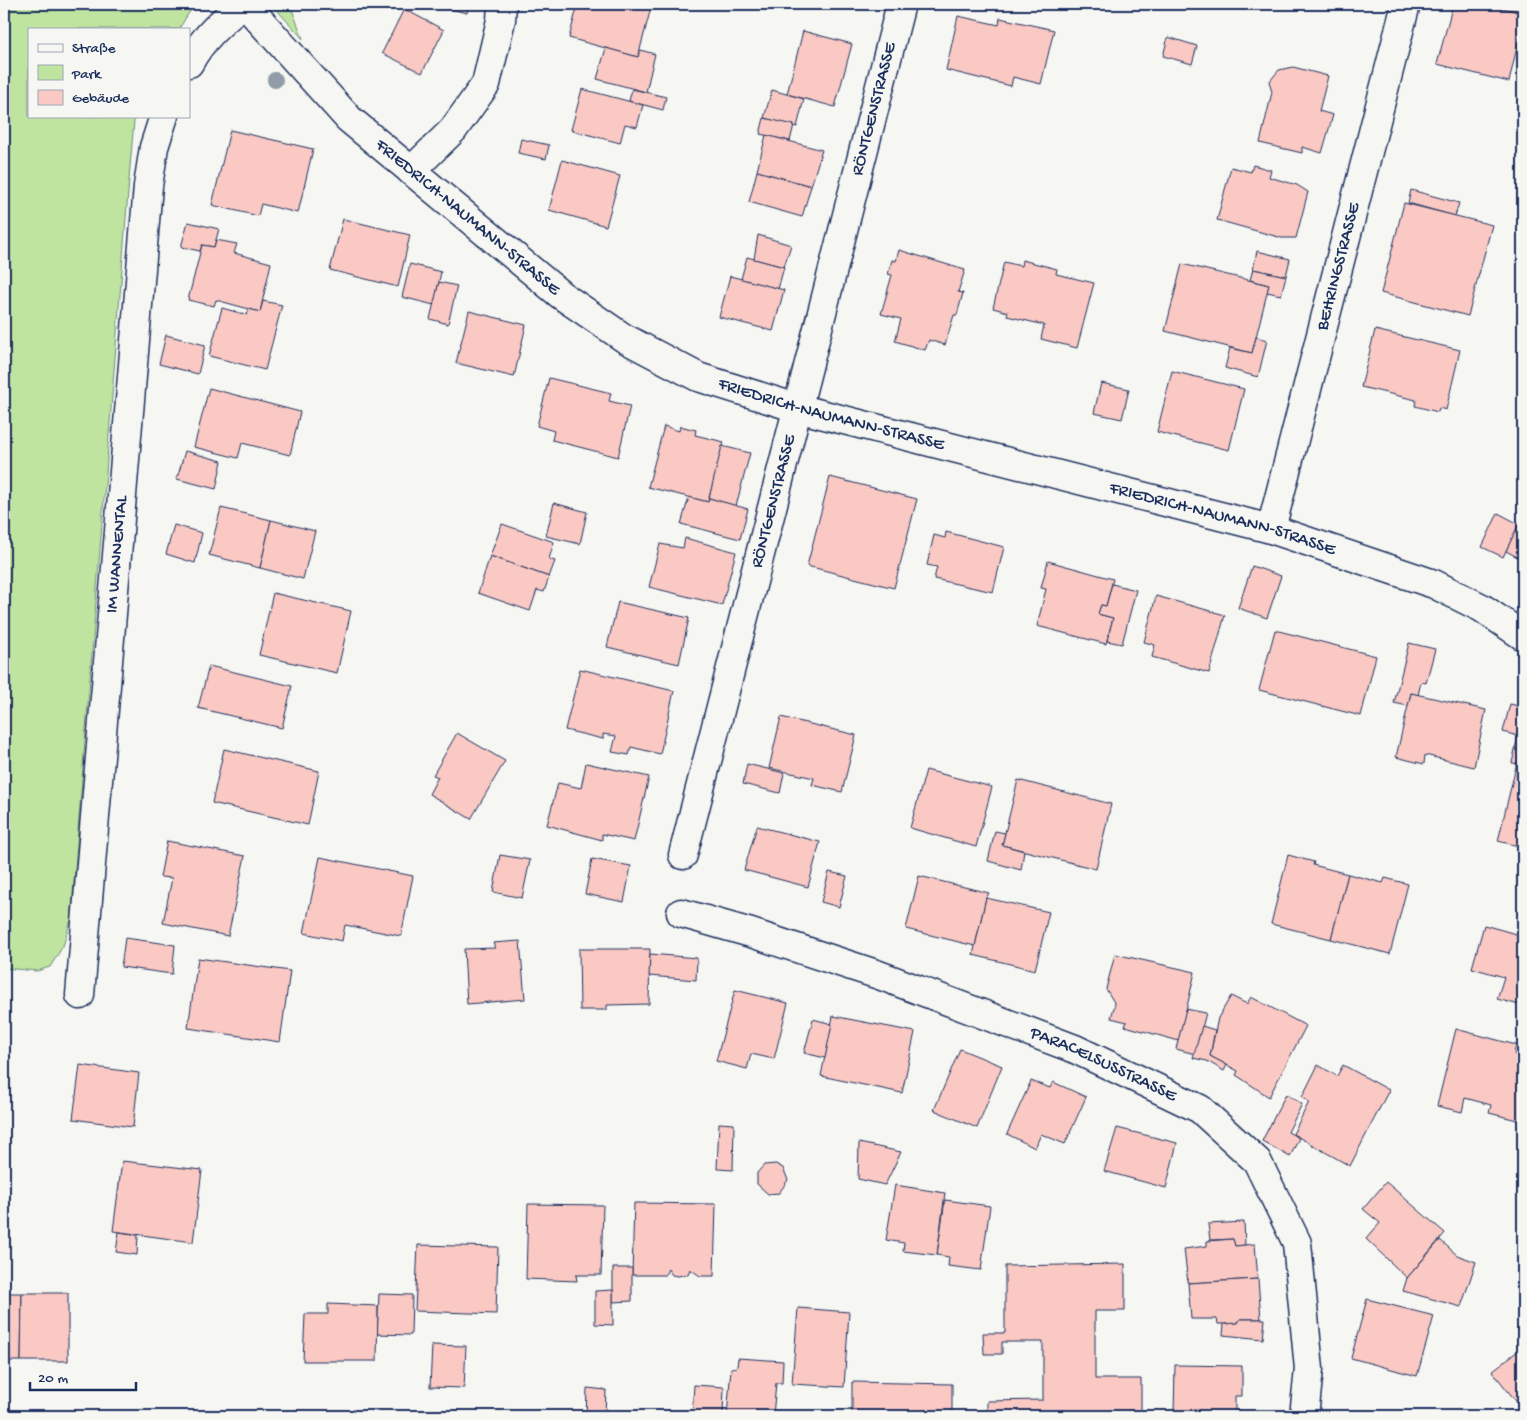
<svg xmlns="http://www.w3.org/2000/svg" width="1527" height="1420" viewBox="0 0 1527 1420" font-family="'Gochi Hand',sans-serif">
	<style>
		.green { fill: #bee49f; stroke: #6c8a7e }
		.building { fill: #fac9c3; stroke: #1b2f5e }
		.lines { fill: none; stroke-linecap: round; stroke-linejoin: round }
		.minor-casing { stroke: #1b2f5e; stroke-width: 31 }
		.minor { stroke: #f6f6f2; stroke-width: 28 }
		.tree { fill: #909ca8 }
		.labels { text-anchor: middle; dominant-baseline: central; stroke-width: 4; stroke-linejoin: round; paint-order: stroke }
		.street-label { font-size: 18px; fill: #1b2f5e; stroke: #f6f6f2 }
	</style>
	<rect width="100%" height="100%" fill="#f6f6f2"/>
	<filter id="ink" filterUnits="userSpaceOnUse"><feTurbulence type="fractalNoise" baseFrequency=".02" numOctaves="2"/><feDisplacementMap in="SourceGraphic" scale="10" xChannelSelector="R" yChannelSelector="G"/><feConvolveMatrix kernelMatrix="1 2 1 2 8 2 1 2 1" color-interpolation-filters="sRGB"/></filter>
	<g filter="url(#ink)">
		<!-- green -->
		<g class="green">
			<path d="M4,4H196L188,14L179,29H29V116H137L134,121L130,167L71,920L63,946L50,967L37,971L4,968Z"/>
			<path d="M273,4H290L303,39L276,9Z"/>
		</g>
		<!-- building -->
		<g class="building">
			<path d="M443,4H469L467,13L442,7Z"/>
			<path d="M578,4H652L638,57L569,38Z"/>
			<path d="M1453,4H1486L1523,13V21L1509,82L1437,64Z"/>
			<path d="M1486,4H1523V13Z"/>
			<path d="M404,9L444,30L422,73L382,53Z"/>
			<path d="M958,16L999,25L1000,18L1054,30L1041,84L1013,77L1011,86L946,70Z"/>
			<path d="M803,31L852,44L835,107L787,94Z"/>
			<path d="M1168,37L1197,46L1192,64L1163,56Z"/>
			<path d="M606,48L638,57L640,50L655,54L646,92L597,79Z"/>
			<path d="M1293,67L1328,76L1319,111L1333,115L1322,153L1302,147V153L1260,143L1272,92L1269,82L1279,70Z"/>
			<path d="M582,89L643,105L637,127L625,124L620,143L571,130Z"/>
			<path d="M632,89L666,97L663,110L629,101Z"/>
			<path d="M772,90L804,99L797,127L764,118Z"/>
			<path d="M764,118L794,125L790,141L760,134Z"/>
			<path d="M230,130L313,149L298,213L261,204L258,216L212,205Z"/>
			<path d="M766,135L822,150L811,186L757,171Z"/>
			<path d="M521,139L549,145L546,159L518,153Z"/>
			<path d="M562,160L620,176L606,226L549,210Z"/>
			<path d="M1253,165L1271,170L1269,177L1297,185L1308,192L1296,238H1282L1217,220L1231,167L1251,172Z"/>
			<path d="M757,171L811,186L802,217L749,202Z"/>
			<path d="M1411,190L1459,203L1455,216L1408,203Z"/>
			<path d="M1404,203L1492,225L1468,316L1381,293Z"/>
			<path d="M343,219L410,235L398,287L330,270Z"/>
			<path d="M188,222L219,229L214,247L202,245L200,251L181,247Z"/>
			<path d="M758,235L791,245L784,267L754,259Z"/>
			<path d="M216,240L237,244L234,253L271,263L260,312L216,300L214,306L188,300L202,245L214,247Z"/>
			<path d="M899,250L965,270L958,292L963,293L957,315H954L945,345L929,340L925,350L895,341L901,319L881,314L892,275L888,274L892,260L896,261Z"/>
			<path d="M1257,251L1290,259L1286,276L1253,269Z"/>
			<path d="M747,257L784,267L778,289L741,279Z"/>
			<path d="M1022,260L1057,269L1056,274L1094,283L1077,348L1041,339L1044,325L1007,316L1008,312L993,308L1004,262L1021,266Z"/>
			<path d="M410,264L441,272L434,305L402,297Z"/>
			<path d="M1182,264L1269,285L1252,353L1165,331Z"/>
			<path d="M1253,269L1286,276L1281,295L1267,292L1269,285L1250,280Z"/>
			<path d="M730,276L784,290L773,331L719,317Z"/>
			<path d="M439,282L457,286L448,324L430,319Z"/>
			<path d="M263,301L282,305L265,370L209,356L222,308L247,315L249,309L260,312Z"/>
			<path d="M469,311L526,325L514,377L456,363Z"/>
			<path d="M1375,330L1460,350L1446,410L1439,408L1438,412L1415,406L1416,400L1361,387Z"/>
			<path d="M166,335L205,345L198,374L159,364Z"/>
			<path d="M1256,337L1267,340L1258,377L1225,368L1230,348L1252,353Z"/>
			<path d="M1172,371L1244,389L1229,450L1157,432Z"/>
			<path d="M549,378L611,393L609,401L630,406L618,457L552,440L554,431L537,426Z"/>
			<path d="M1101,383L1129,389L1122,419L1094,413Z"/>
			<path d="M209,388L300,412L290,455L242,443L238,458L194,447Z"/>
			<path d="M664,426L679,431L680,426L696,430L695,435L724,442L708,502L648,487Z"/>
			<path d="M722,446L750,453L736,506L709,498Z"/>
			<path d="M185,451L222,461L216,489L177,479Z"/>
			<path d="M830,477L917,499L894,588L807,566Z"/>
			<path d="M689,497L708,502L709,498L748,509L740,539L681,524Z"/>
			<path d="M554,503L587,512L580,544L546,536Z"/>
			<path d="M221,508L271,520L260,568L209,555Z"/>
			<path d="M1498,513L1519,524L1503,557L1482,547Z"/>
			<path d="M1523,515V560L1506,551Z"/>
			<path d="M271,520L315,531L303,579L260,568Z"/>
			<path d="M502,524L554,542L549,559L555,561L549,577L490,556Z"/>
			<path d="M174,525L202,533L195,563L166,554Z"/>
			<path d="M946,532L1004,547L993,592L934,579L937,567L927,565L934,535L945,538Z"/>
			<path d="M685,538L736,552L722,605L649,587L660,544L683,548Z"/>
			<path d="M490,556L549,577L544,592L537,590L530,611L478,593Z"/>
			<path d="M1048,561L1113,579L1106,606L1101,605L1098,614L1113,618L1106,644L1037,626L1046,589L1041,588Z"/>
			<path d="M1252,566L1281,576L1267,618L1238,608Z"/>
			<path d="M1112,584L1136,590L1122,644L1107,641L1113,618L1098,614L1101,605L1106,606Z"/>
			<path d="M273,593L351,611L337,673L259,655Z"/>
			<path d="M1156,596L1225,615L1209,673L1152,657L1155,645L1144,642Z"/>
			<path d="M618,602L689,618L679,664L607,647Z"/>
			<path d="M1275,630L1376,656L1361,716L1259,690Z"/>
			<path d="M1409,643L1435,649L1426,683L1421,682L1418,695L1411,693L1408,706L1394,703Z"/>
			<path d="M209,666L292,686L282,728L198,708Z"/>
			<path d="M580,669L674,691L660,754L631,747L629,755L612,752L616,736L603,734V739L565,730Z"/>
			<path d="M1411,693L1486,710L1474,767L1425,755L1424,764L1396,757Z"/>
			<path d="M1510,704L1523,707V714L1518,736L1503,732Z"/>
			<path d="M781,717L856,735L842,792L812,785L814,778L769,768Z"/>
			<path d="M1521,722H1523V764L1512,763Z"/>
			<path d="M457,733L505,761L471,819L429,794L438,777L433,775Z"/>
			<path d="M224,749L319,771L308,825L212,803Z"/>
			<path d="M1517,762L1523,764V847L1498,841Z"/>
			<path d="M586,763L649,777L634,841L602,834V840L547,825L558,783L581,788Z"/>
			<path d="M747,764L784,773L780,793L743,784Z"/>
			<path d="M926,770L992,787L976,847L910,828Z"/>
			<path d="M1018,780L1111,804L1096,869L1002,845Z"/>
			<path d="M757,826L820,842L808,887L744,870Z"/>
			<path d="M995,831L1005,833L1002,845L1024,851L1021,870L988,861Z"/>
			<path d="M167,841L245,856L228,936L163,923L172,878L160,877Z"/>
			<path d="M500,855L530,860L522,898L493,892Z"/>
			<path d="M1288,855L1314,862L1313,865L1348,874L1331,939L1271,924Z"/>
			<path d="M320,857L413,876L401,936L345,925L342,941L304,933Z"/>
			<path d="M592,859L631,866L624,902L585,894Z"/>
			<path d="M829,872L847,876L839,907L821,902Z"/>
			<path d="M1348,874L1383,883L1385,878L1408,884L1390,954L1331,939Z"/>
			<path d="M919,876L989,893L986,898L975,946L906,929Z"/>
			<path d="M986,898L1049,912L1035,970L973,955Z"/>
			<path d="M1484,925L1523,936V1006L1497,999L1504,977L1472,968Z"/>
			<path d="M125,938L175,945L172,974L121,967Z"/>
			<path d="M520,941L525,999L467,1004L464,949L495,948L493,943Z"/>
			<path d="M579,949H650L649,1004L607,1005V1010H580Z"/>
			<path d="M650,954L697,958L696,980L649,976Z"/>
			<path d="M1115,954L1195,972L1179,1041L1125,1026L1127,1022L1111,1018L1115,1004L1106,989Z"/>
			<path d="M198,958L290,971L280,1042L188,1028Z"/>
			<path d="M735,990L788,1003L774,1059L751,1054L747,1069L716,1061Z"/>
			<path d="M1231,996L1247,1004L1251,997L1306,1026L1269,1097L1236,1075L1238,1071L1210,1056L1218,1018Z"/>
			<path d="M1186,1009L1206,1013L1195,1054L1176,1049Z"/>
			<path d="M833,1016L915,1032L902,1093L821,1076Z"/>
			<path d="M813,1019L832,1024L825,1058L804,1053Z"/>
			<path d="M1202,1026L1215,1030L1210,1056L1227,1065L1224,1071L1207,1061L1193,1058Z"/>
			<path d="M1456,1029L1516,1045L1514,1054L1523,1056V1112L1521,1121L1489,1113L1491,1105L1465,1098L1462,1112L1437,1106Z"/>
			<path d="M960,1049L1002,1066L977,1128L934,1110Z"/>
			<path d="M80,1065L139,1073L133,1127L73,1119Z"/>
			<path d="M1318,1065L1337,1076L1343,1065L1389,1090L1350,1166L1293,1134L1309,1102L1302,1097Z"/>
			<path d="M1031,1081L1050,1088L1053,1082L1086,1097L1065,1144L1041,1134L1035,1148L1007,1134Z"/>
			<path d="M1286,1094L1302,1104L1288,1132L1299,1138L1290,1157L1262,1141Z"/>
			<path d="M719,1123L734,1124L733,1170L717,1169Z"/>
			<path d="M1117,1128L1177,1143L1166,1188L1104,1171Z"/>
			<path d="M859,1143L901,1152L885,1185L858,1179Z"/>
			<path d="M122,1161L202,1170L193,1242L113,1231Z"/>
			<path d="M776,1164L783,1168L788,1180L779,1193L768,1194L757,1184V1173L764,1165Z"/>
			<path d="M1386,1182L1445,1233L1407,1278L1366,1239L1380,1223L1363,1209Z"/>
			<path d="M895,1185L945,1193L937,1255L903,1251L904,1243L886,1240Z"/>
			<path d="M945,1200L990,1206L981,1270L948,1266L949,1257L937,1255Z"/>
			<path d="M634,1203L716,1204L714,1276H700L690,1269L688,1274L678,1276L672,1275L668,1269L665,1275H632Z"/>
			<path d="M528,1204L603,1205L601,1275H576L577,1281L526,1279Z"/>
			<path d="M1244,1222L1245,1245L1235,1246L1233,1239L1210,1240L1208,1224Z"/>
			<path d="M119,1232L138,1235L137,1255L116,1252Z"/>
			<path d="M1233,1239L1235,1246L1255,1244L1258,1279L1188,1283L1184,1249L1207,1246V1241Z"/>
			<path d="M1440,1240L1457,1255L1476,1262L1461,1307L1403,1291L1407,1278Z"/>
			<path d="M418,1245L498,1247L496,1314L415,1311Z"/>
			<path d="M1125,1264V1311H1095V1379H1141V1416H987V1401L1043,1400V1342H1002V1354H984L983,1333H1005V1266Z"/>
			<path d="M613,1268H632V1301L613,1302Z"/>
			<path d="M1258,1279L1261,1319H1240L1238,1323L1224,1324H1218L1217,1319H1191L1188,1283Z"/>
			<path d="M613,1290V1325L595,1324V1291Z"/>
			<path d="M1523,1292V1305L1517,1297Z"/>
			<path d="M4,1293H22L21,1361H4Z"/>
			<path d="M22,1293H68V1361H21Z"/>
			<path d="M379,1294L412,1295L411,1335L377,1334Z"/>
			<path d="M1367,1299L1434,1316L1417,1376L1351,1358Z"/>
			<path d="M328,1304L378,1306L377,1361H303L305,1314H328Z"/>
			<path d="M798,1308L849,1312L844,1387L792,1384Z"/>
			<path d="M1240,1319H1265L1263,1339L1223,1335L1224,1324L1238,1323Z"/>
			<path d="M432,1345L466,1346L464,1388L430,1387Z"/>
			<path d="M1523,1347V1410L1492,1371Z"/>
			<path d="M738,1358L783,1361L782,1383H776L773,1416H727L731,1368L737,1367Z"/>
			<path d="M1175,1365L1242,1366V1396H1235V1416H1174Z"/>
			<path d="M852,1382L952,1384V1416H852Z"/>
			<path d="M694,1385L724,1387L723,1416H692Z"/>
			<path d="M587,1388L606,1390L605,1416H586Z"/>
			<path d="M522,1413L586,1415V1416H522Z"/>
		</g>
		<g class="lines">
			<!-- minor casing -->
			<g class="minor-casing">
				<g id="minor">
					<path id="s1" d="M245,4L349,119L561,295L624,338L698,377L797,408L1271,529L1434,584L1482,608L1523,636"/>
					<path d="M189,63C202,39 222,21 243,4"/>
					<path d="M411,171L453,130L486,84L501,20L502,4"/>
					<path id="s2" d="M1271,529L1406,4"/>
					<path id="s3" d="M683,855L901,4"/>
					<path id="s4" d="M681,913L751,933L879,975L1075,1049L1200,1109L1257,1161L1297,1243L1309,1369L1304,1416"/>
					<path id="s5" d="M80,995L148,186L154,147L164,116"/>
				</g>
			</g>
			<!-- minor -->
			<use href="#minor" class="minor"/>
		</g>
		<!-- trees -->
		<circle class="tree" cx="275" cy="80" r="8"/>
	</g>
	<g class="labels">
		<!-- street labels -->
		<g class="street-label">
			<text stroke="none"><textPath href="#s3" startOffset="770">RÖNTGENSTRASSE</textPath></text>
			<text stroke="none"><textPath href="#s1" startOffset="309">FRIEDRICH-NAUMANN-STRASSE</textPath></text>
			<text stroke="none"><textPath href="#s2" startOffset="271">BEHRINGSTRASSE</textPath></text>
			<text stroke="none"><textPath href="#s1" startOffset="729">FRIEDRICH-NAUMANN-STRASSE</textPath></text>
			<text stroke="none"><textPath href="#s3" startOffset="365">RÖNTGENSTRASSE</textPath></text>
			<text stroke="none"><textPath href="#s1" startOffset="1134">FRIEDRICH-NAUMANN-STRASSE</textPath></text>
			<text stroke="none"><textPath href="#s5" startOffset="442">IM WANNENTAL</textPath></text>
			<text stroke="none"><textPath href="#s4" startOffset="449">PARACELSUSSTRASSE</textPath></text>
		</g>
	</g>
	<!-- margin -->
	<rect width="1527" height="1420" fill="none" stroke="#f6f6f2" stroke-width="20"/>
	<rect x="10" y="10" width="1507" height="1400" fill="none" stroke="#1b2f5e" stroke-width="2" filter="url(#ink)"/>
	<!-- legend -->
	<rect x="28" y="28" width="162" height="90" fill="#f6f6f2" stroke="#9ea6b7"/>
	<rect x="38" y="44" width="25" height="8" fill="#f6f6f2" stroke="#9ea6b7"/>
	<text x="72" y="52" font-size="15" fill="#1b2f5e">Straße</text>
	<rect x="38" y="65" width="25" height="15" fill="#bee49f" stroke="#9ea6b7"/>
	<text x="72" y="78" font-size="15" fill="#1b2f5e">Park</text>
	<rect x="38" y="90" width="25" height="15" fill="#fac9c3" stroke="#9ea6b7"/>
	<text x="72" y="102" font-size="15" fill="#1b2f5e">Gebäude</text>
	<!-- scale -->
	<path d="M30 1382v8h106v-8" fill="none" stroke="#1b2f5e" stroke-width="2.5"/>
	<text x="38" y="1382" font-size="15" fill="#1b2f5e" stroke="#f6f6f2" stroke-width="4" paint-order="stroke">20 m</text>
</svg>
